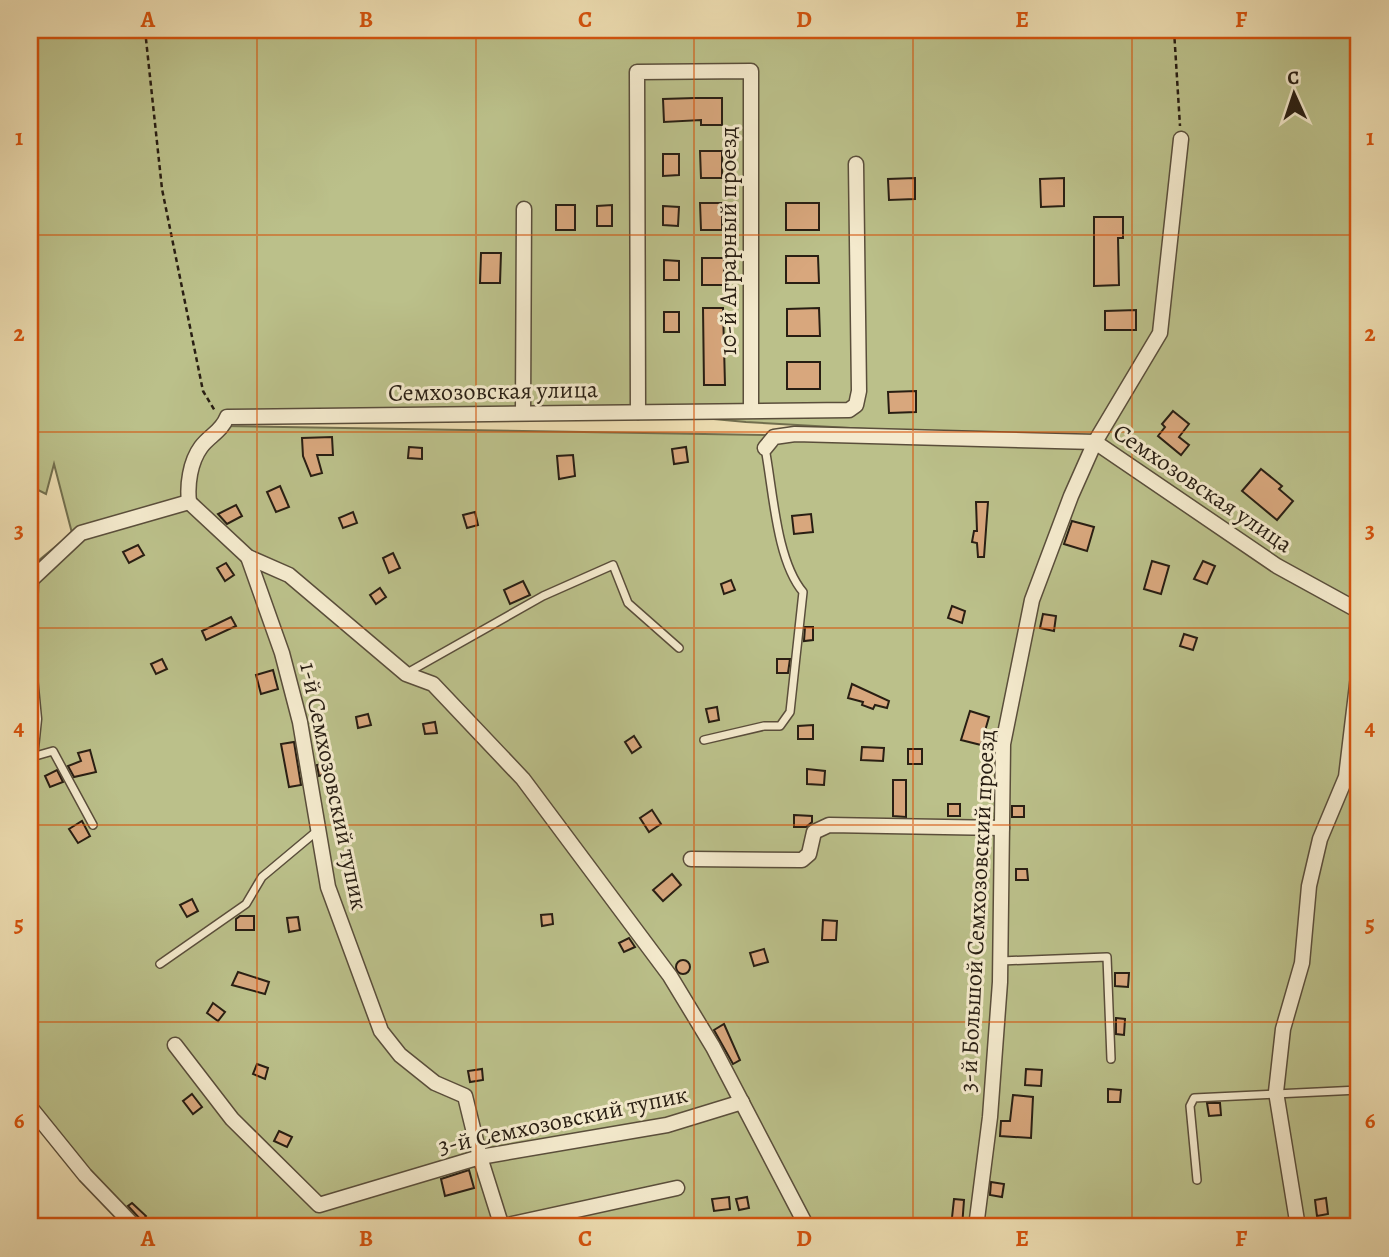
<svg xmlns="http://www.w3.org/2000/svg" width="1389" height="1257" viewBox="0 0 1389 1257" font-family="Alegreya,serif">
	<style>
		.green { fill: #bbc08a; stroke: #726f4e; stroke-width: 2; fill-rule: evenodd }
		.building { fill: #d8a77d; stroke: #281e13; stroke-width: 2 }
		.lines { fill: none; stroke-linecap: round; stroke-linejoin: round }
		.lane-casing { stroke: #5a4e3b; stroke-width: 10 }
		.street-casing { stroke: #5a4e3b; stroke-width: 17 }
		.path { stroke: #281e13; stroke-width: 2.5; stroke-dasharray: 5 3.5; stroke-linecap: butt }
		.lane { stroke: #f4eacd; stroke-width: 7 }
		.street { stroke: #f4eacd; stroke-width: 14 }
		.grid { fill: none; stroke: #d5530d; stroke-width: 2; stroke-opacity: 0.55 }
		.labels { text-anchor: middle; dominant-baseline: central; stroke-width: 6; stroke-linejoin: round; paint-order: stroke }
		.street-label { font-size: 24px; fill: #281e13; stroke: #f4eacd }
		.neatline { fill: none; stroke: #d5530d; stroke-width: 2.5 }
		.grid-label { font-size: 23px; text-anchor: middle; font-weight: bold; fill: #d5530d }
	</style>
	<rect width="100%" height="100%" fill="#eedeb2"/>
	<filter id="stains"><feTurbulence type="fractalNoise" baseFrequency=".00286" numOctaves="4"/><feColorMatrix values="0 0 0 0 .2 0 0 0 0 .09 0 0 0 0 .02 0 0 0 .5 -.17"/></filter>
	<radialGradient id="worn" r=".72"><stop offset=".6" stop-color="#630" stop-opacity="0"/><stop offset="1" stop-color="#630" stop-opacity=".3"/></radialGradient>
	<!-- green -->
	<path class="green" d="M30,30H1359V1227H126L84,1181L30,1094V739L38,732V561L72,533L54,464L46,494L30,486ZM638,412L746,422L1063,440L224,426L227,418Z"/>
	<!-- building -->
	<g class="building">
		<path d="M695,98H722V125H701V120L664,122L663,99Z"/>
		<path d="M700,151H722V178H701Z"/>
		<path d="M663,154H679V175L663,176Z"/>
		<path d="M915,178V199L889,200L888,179Z"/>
		<path d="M1064,178V206L1041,207L1040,179Z"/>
		<path d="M700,203H722V230H701Z"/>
		<rect x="786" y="203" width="33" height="27"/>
		<rect x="556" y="205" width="19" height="25"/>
		<path d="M612,205V226H597V206Z"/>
		<path d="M663,206L679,207L678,226L663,225Z"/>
		<path d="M1094,217H1123V238H1118L1119,285L1094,286Z"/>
		<path d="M481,253H501L500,283H480Z"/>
		<path d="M786,256H818L819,283H786Z"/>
		<rect x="702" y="258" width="22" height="27"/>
		<path d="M664,260L679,261V280H664Z"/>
		<path d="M703,308H723L725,385H704Z"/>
		<path d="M819,308L820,336H787V309Z"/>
		<path d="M1136,310V330H1105V311Z"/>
		<rect x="664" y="312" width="15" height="20"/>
		<rect x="787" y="362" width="33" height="27"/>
		<path d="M916,391V412L889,413L888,392Z"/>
		<path d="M1173,411L1189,424L1179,437L1189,445L1181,455L1158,436L1165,427L1162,424Z"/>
		<path d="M332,437L333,455H317L322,473L311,476L303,456L302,438Z"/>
		<path d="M409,447L422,448V459L408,458Z"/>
		<path d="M686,447L688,462L674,464L672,449Z"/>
		<path d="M573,455L575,476L559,479L557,456Z"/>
		<path d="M1261,469L1282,486L1279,489L1293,501L1277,520L1242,491Z"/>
		<path d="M280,486L289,507L276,512L267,492Z"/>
		<path d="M976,502H988L984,557H978L977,543L972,542L974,531H977Z"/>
		<path d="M236,505L242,516L227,524L218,514Z"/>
		<path d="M353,512L357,523L343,528L339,518Z"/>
		<path d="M475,512L478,525L467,528L463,515Z"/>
		<path d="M811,514L813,532L794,534L792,516Z"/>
		<path d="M1072,521L1094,527L1087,551L1064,544Z"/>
		<path d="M138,545L144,555L129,563L123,552Z"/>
		<path d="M393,553L400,568L389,573L383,558Z"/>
		<path d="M1152,561L1169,566L1161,594L1144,589Z"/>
		<path d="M1203,561L1215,566L1207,584L1194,579Z"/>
		<path d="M226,563L234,575L225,581L217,568Z"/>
		<path d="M731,580L735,590L724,594L721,584Z"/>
		<path d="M523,581L530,595L510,604L504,590Z"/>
		<path d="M380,588L386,597L376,604L370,595Z"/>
		<path d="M952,606L965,611L962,623L948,618Z"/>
		<path d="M1043,614L1056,616L1054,631L1040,628Z"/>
		<path d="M231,617L236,626L206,640L202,631Z"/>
		<path d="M805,627H813V640L804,641Z"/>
		<path d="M1184,634L1197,638L1193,650L1180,646Z"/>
		<path d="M162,659L167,669L156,674L151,664Z"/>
		<path d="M777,659H790L788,673H777Z"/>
		<path d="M273,670L278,689L261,694L256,675Z"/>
		<path d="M852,684L889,701L887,708L875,705L873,709L862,705L863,702L848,698Z"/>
		<path d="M717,707L719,720L709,722L706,709Z"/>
		<path d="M970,711L989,717L981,745L961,740Z"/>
		<path d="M368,714L371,725L358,728L356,717Z"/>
		<path d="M435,722L437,733L425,734L423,724Z"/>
		<path d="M813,725V739H798V726Z"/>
		<path d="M634,736L641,747L632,753L625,742Z"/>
		<path d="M294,742L301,785L289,787L281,744Z"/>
		<path d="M862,747L884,748L883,761L861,760Z"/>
		<rect x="908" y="749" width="14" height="15"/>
		<path d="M90,750L96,772L74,777L68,766L81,761L78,753Z"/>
		<path d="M327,763L329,773L319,776L317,765Z"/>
		<path d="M807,769L825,771L824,785L807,784Z"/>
		<path d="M57,770L63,782L50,787L45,776Z"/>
		<path d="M893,780H906V817L893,816Z"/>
		<rect x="948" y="804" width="12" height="12"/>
		<rect x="1012" y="806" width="12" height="11"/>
		<path d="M652,810L661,824L649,832L640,818Z"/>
		<path d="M794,815L812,816V822L806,827H794Z"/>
		<path d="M82,821L90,836L78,843L69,829Z"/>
		<path d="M1016,869H1027L1028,880H1016Z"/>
		<path d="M672,874L681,885L663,901L653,890Z"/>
		<path d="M192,899L198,911L187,917L180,905Z"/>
		<path d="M552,914L553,924L542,926L541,915Z"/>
		<path d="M240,916H254V930H236V919Z"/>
		<path d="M298,917L300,930L289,932L287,918Z"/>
		<path d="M823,920L837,921L836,940H822Z"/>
		<path d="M629,938L635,947L624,952L619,943Z"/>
		<path d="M764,949L768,962L754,966L750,953Z"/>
		<circle cx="683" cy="967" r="7"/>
		<path d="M238,972L269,982L265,994L232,985Z"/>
		<path d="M1115,973H1129L1128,987L1115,986Z"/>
		<path d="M213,1003L225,1012L218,1021L207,1013Z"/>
		<path d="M1116,1018L1125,1019L1124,1035L1116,1034Z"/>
		<path d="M724,1024L740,1060L733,1064L714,1030Z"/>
		<path d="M257,1064L268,1068L265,1079L253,1074Z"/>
		<path d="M482,1069L483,1080L470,1082L468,1071Z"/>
		<path d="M1026,1069L1042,1070L1041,1086L1025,1085Z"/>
		<path d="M1108,1089L1121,1090L1120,1102H1108Z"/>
		<path d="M192,1094L202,1107L193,1114L183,1101Z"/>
		<path d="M1013,1095L1033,1097L1031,1138L1000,1136L1001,1121H1010Z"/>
		<path d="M1207,1103H1220L1221,1115L1209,1116Z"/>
		<path d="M279,1131L292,1137L287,1147L274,1141Z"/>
		<path d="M469,1170L474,1188L445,1196L441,1179Z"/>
		<path d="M991,1182L1004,1184L1002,1197L990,1195Z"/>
		<path d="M729,1197L730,1209L714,1211L712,1199Z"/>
		<path d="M747,1197L749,1208L739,1210L736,1199Z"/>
		<path d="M1326,1198L1328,1214L1317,1216L1315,1200Z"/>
		<path d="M954,1199L964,1200L962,1227H951Z"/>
		<path d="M132,1203L146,1216L142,1221L128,1206Z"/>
	</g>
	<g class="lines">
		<!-- lane casing -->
		<g class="lane-casing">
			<g id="lane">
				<path d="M407,673L543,596L613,565L628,603L679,648"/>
				<path d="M704,740L764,726H780L790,712L803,592C776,560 773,489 765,448"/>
				<path d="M32,757L53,751L93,825"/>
				<path d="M1001,961L1107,957L1111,1059"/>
				<path d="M160,964L246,904L262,877L317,831"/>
				<path d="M1197,1180L1190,1106L1194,1098L1359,1090"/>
			</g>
		</g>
		<!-- street casing -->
		<g class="street-casing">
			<g id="street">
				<path d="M523,412L524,209"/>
				<path d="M638,412L637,72L751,71V410"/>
				<path d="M765,448L774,437L795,434L1095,442L1277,566L1359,611"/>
				<path d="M189,502L248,557L289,575L406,674L433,684L523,779L670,976L713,1047L807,1227"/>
				<path d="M189,502C187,485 190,462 201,447C209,436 222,431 227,417L849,410L856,405L859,391L856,164"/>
				<path d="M248,557L282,653L300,722L328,887L381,1031L400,1055L435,1083L465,1096L480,1157L502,1227"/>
				<path d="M30,608L31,580L81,533L189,502"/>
				<path d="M30,677L34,719L30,758"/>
				<path d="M691,859L802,860L809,854L814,832L829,825L1002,828"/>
				<path d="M175,1045L232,1119L319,1205L480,1157L667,1125L742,1102"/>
				<path d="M30,1107L85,1175L135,1227"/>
				<path d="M499,1227L677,1188"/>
				<path d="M976,1227L990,1117L1000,982L1003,744L1032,600L1071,496L1095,442L1160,333L1181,139"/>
				<path d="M1298,1227L1276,1092L1283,1029L1302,963L1309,886L1320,839L1346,777L1359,668"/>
			</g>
		</g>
		<!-- path -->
		<g class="path">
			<path d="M145,30L162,189L203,391L215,411"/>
			<path d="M1174,30L1180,126"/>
		</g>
		<!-- lane -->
		<use href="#lane" class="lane"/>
		<!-- street -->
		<use href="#street" class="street"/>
	</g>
	<!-- grid -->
	<path class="grid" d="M257,30V1227M476,30V1227M694,30V1227M913,30V1227M1132,30V1227M30,235H1359M30,432H1359M30,628H1359M30,825H1359M30,1022H1359"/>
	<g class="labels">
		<!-- street labels -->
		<g class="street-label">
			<text transform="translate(728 241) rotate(-90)">10-й Аграрный проезд</text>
			<text transform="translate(493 391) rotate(-1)">Семхозовская улица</text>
			<text transform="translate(1203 488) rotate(34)">Семхозовская улица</text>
			<text transform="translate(334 786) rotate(78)">1-й Семхозовский тупик</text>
			<text transform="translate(977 911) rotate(-87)">3-й Большой Семхозовский проезд</text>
			<text transform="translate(563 1120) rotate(-12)">3-й Семхозовский тупик</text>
		</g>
	</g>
	<!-- margin -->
	<rect width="1389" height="1257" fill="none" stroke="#eedeb2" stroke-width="77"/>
	<!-- north arrow -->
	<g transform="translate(1294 94) rotate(357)" stroke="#f4eacd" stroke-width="5" paint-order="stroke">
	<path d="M0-5L12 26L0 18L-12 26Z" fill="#281e13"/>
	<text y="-10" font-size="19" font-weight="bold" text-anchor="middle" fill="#281e13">С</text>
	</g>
	<rect x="38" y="38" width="1312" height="1180" class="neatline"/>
	<g class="grid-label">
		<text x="148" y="27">A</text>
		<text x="366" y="27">B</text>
		<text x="585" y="27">C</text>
		<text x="804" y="27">D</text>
		<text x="1022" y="27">E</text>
		<text x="1241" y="27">F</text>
		<text x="19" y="145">1</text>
		<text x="1370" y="145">1</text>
		<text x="19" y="341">2</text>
		<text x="1370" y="341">2</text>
		<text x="19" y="538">3</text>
		<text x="1370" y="538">3</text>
		<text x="19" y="735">4</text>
		<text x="1370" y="735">4</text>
		<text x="19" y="931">5</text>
		<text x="1370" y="931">5</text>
		<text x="19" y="1128">6</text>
		<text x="1370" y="1128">6</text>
		<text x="148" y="1246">A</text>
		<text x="366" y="1246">B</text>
		<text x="585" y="1246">C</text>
		<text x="804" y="1246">D</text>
		<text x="1022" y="1246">E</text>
		<text x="1241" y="1246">F</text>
	</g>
	<rect width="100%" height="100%" filter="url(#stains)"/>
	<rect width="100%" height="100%" fill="url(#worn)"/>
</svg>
